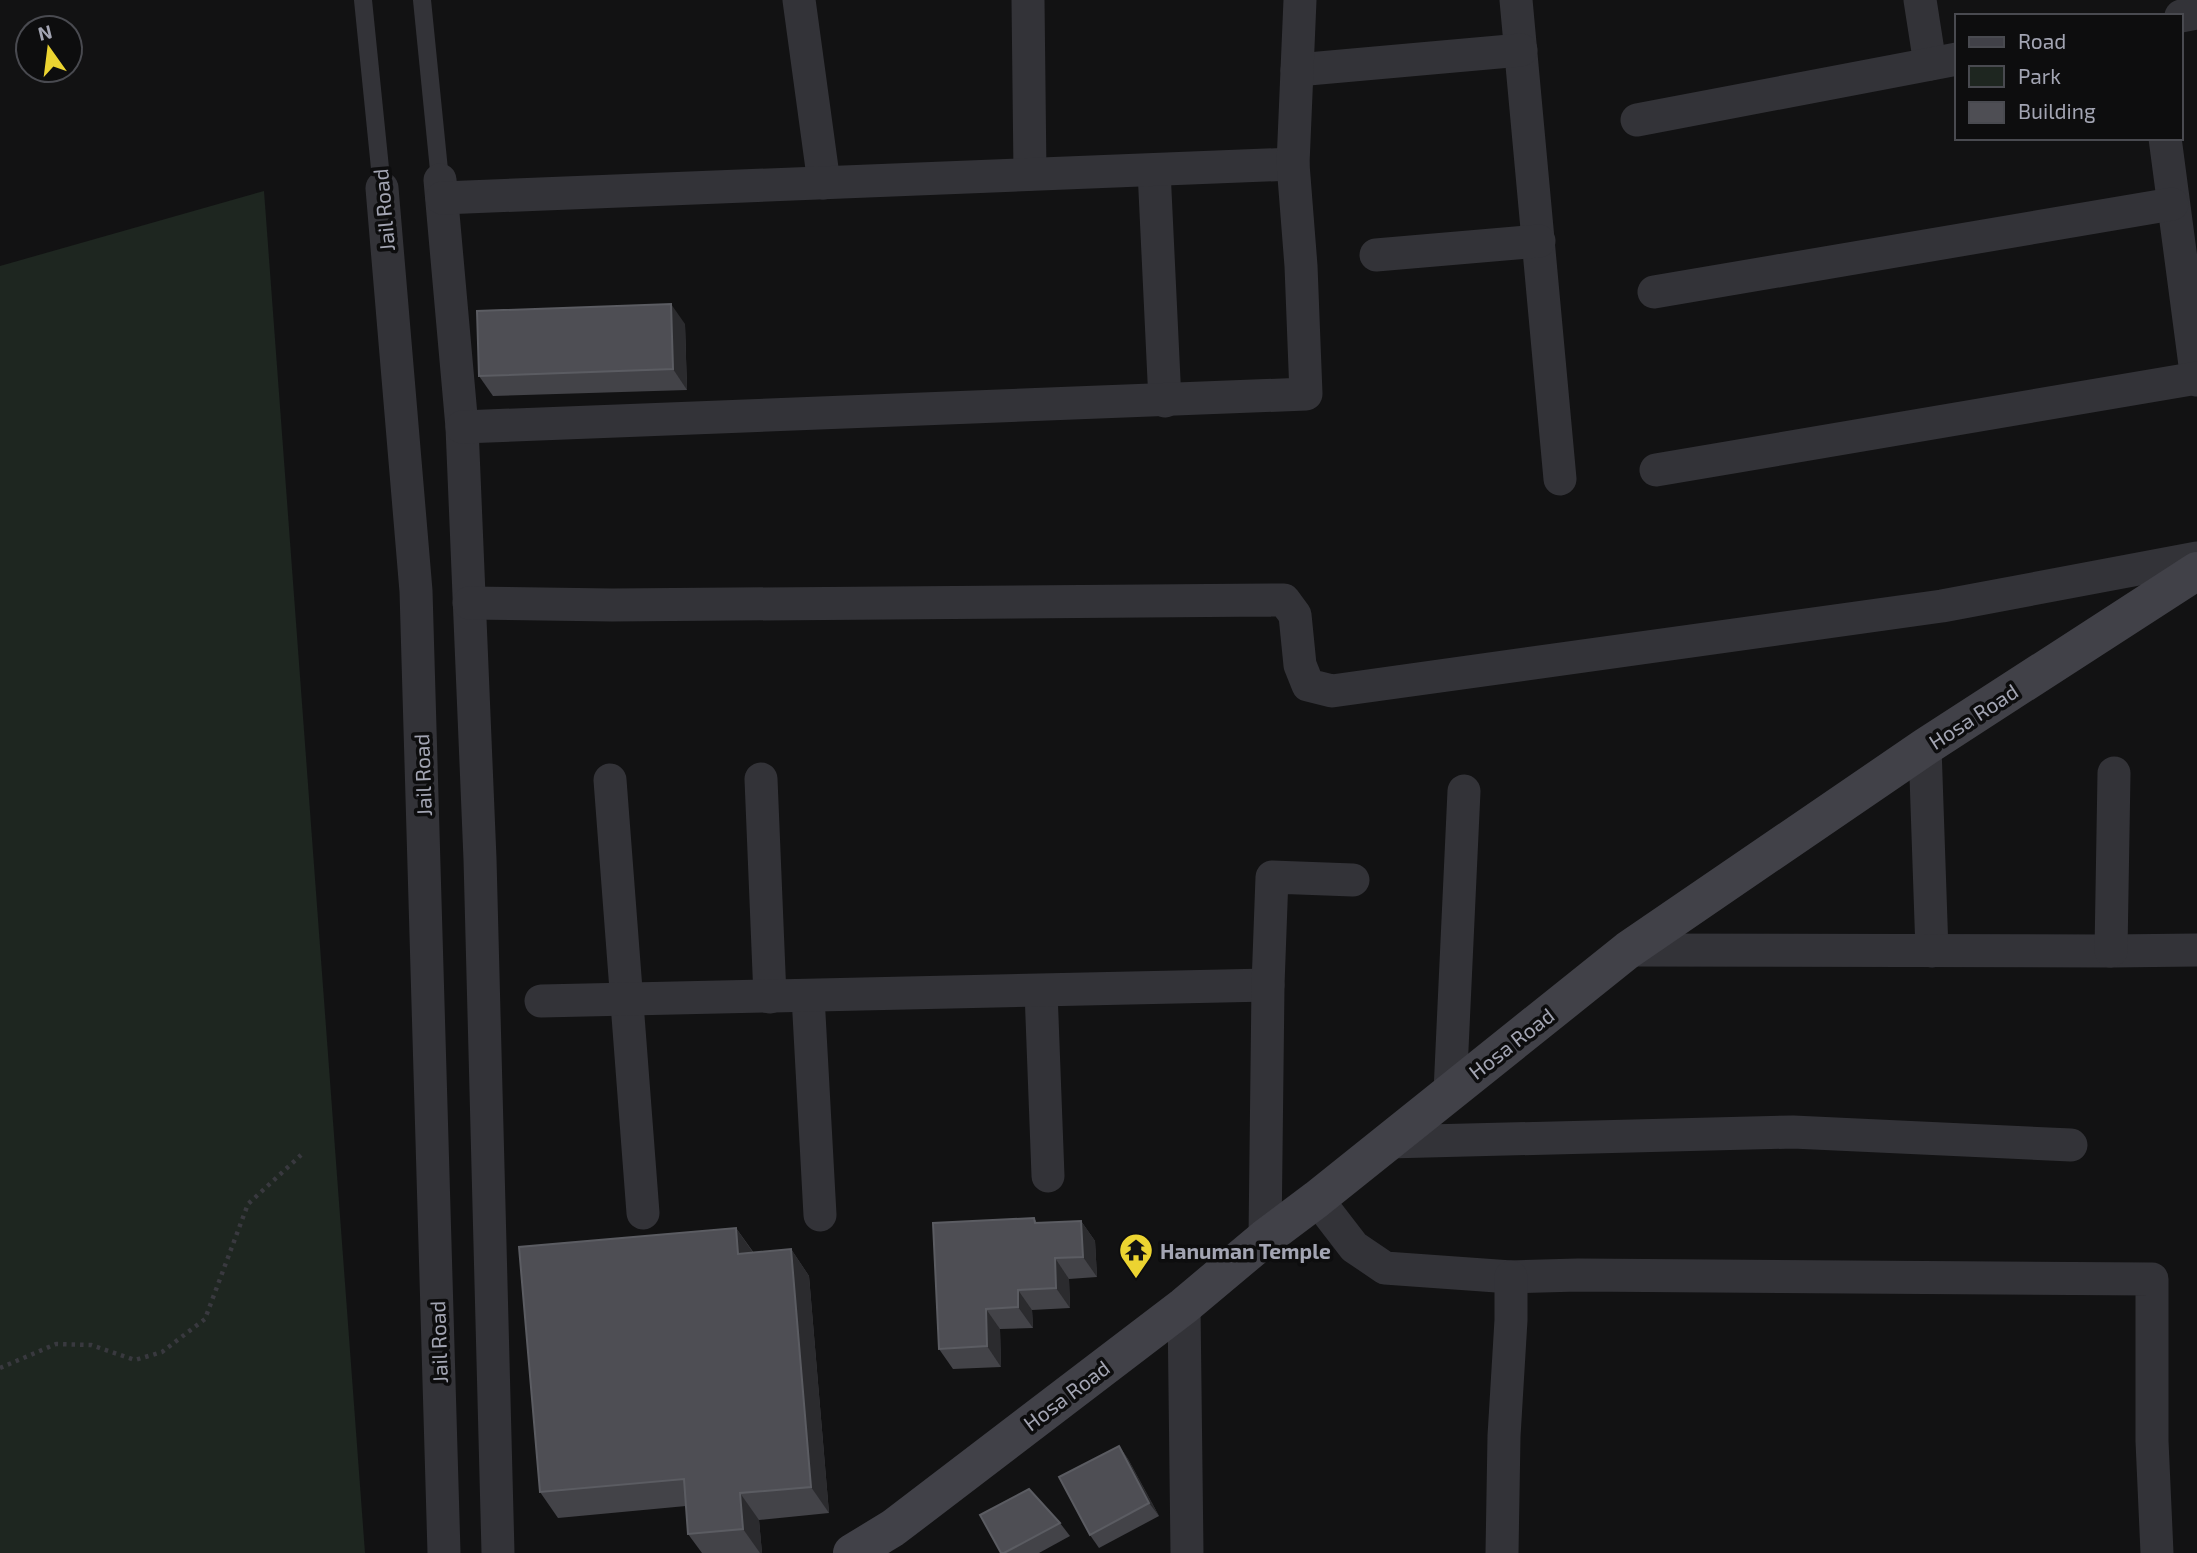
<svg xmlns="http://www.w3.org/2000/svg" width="2197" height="1553" viewBox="0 0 2197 1553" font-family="'Exo 2',sans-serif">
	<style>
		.green { fill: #1e2620 }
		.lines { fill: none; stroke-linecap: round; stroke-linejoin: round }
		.path { stroke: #39393f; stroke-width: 4.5; stroke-dasharray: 3.5 5; stroke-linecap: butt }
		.service { stroke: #333338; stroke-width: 18 }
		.minor { stroke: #333338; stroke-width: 33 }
		.secondary { stroke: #414148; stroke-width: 38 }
		.wall { fill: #434348 }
		.shaded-wall { fill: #2b2b2e }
		.building { fill: #4e4e54; stroke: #5b5c62; stroke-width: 2 }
		.labels { text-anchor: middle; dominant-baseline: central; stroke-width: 7; stroke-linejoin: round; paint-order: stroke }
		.street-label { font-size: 21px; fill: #a3a5b3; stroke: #0d0d0e }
		.poi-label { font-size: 21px; font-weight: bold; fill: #a3a5b3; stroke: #0d0d0e; text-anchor: start }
	</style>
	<rect width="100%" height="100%" fill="#121213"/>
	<!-- green -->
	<path class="green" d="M264,191L365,1553H0V266Z"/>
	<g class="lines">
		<!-- path -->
		<path class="path" d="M0,1368L56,1344L91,1345L135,1360L162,1352L205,1319L248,1204L301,1155"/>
		<!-- service -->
		<g class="service">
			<path d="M363,0L382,188"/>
			<path d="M422,0L440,180"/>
		</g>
		<!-- minor -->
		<g class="minor">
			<path d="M799,0L824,183"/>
			<path d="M1028,0L1030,174"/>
			<path d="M1516,0L1560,479"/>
			<path d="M1920,0L1930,64"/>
			<path d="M2181,16L2197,13"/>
			<path d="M1297,70L1521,50"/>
			<path d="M1637,120L1957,59"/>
			<path d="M2165,138L2197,380"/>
			<path d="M1154,170L1165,401"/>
			<path d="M440,180L462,427L480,859L498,1553"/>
			<path d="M382,188L416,591L444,1553"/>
			<path d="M442,198L1293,164"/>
			<path d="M1376,255L1539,241"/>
			<path d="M1654,292L2172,204"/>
			<path d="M462,427L1306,394L1301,266L1293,164L1300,0"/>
			<path d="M1656,470L2197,378"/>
			<path d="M469,603L612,605L1284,600L1295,615L1300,665L1308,685L1332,691L1942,606L2197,558"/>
			<path d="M1925,747L1932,951"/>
			<path d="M761,779L770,997"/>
			<path d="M610,780L643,1213"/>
			<path d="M1628,950L2111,951L2197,950"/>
			<path d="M2111,951L2114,773"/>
			<path d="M1041,991L1048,1176"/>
			<path d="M808,996L820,1215"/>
			<path d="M541,1001L1268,985"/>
			<path d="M1450,1092L1464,791"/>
			<path d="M1388,1142L1793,1132L2071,1145"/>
			<path d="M1317,1199L1354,1247L1385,1268L1511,1277L1578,1275L2152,1279V1441L2157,1553"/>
			<path d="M1265,1238L1268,985L1272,877L1353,880"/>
			<path d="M1184,1306L1187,1553"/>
			<path d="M1502,1553L1504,1436L1511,1320V1277"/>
		</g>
		<!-- secondary -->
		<path class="secondary" d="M852,1553L893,1528L1184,1306L1265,1238L1317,1199L1628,950L1925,747L2197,571"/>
	</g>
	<!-- wall -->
	<g class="wall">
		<path d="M685,324L687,390L493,396L479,376Z"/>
		<path d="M1034,1218L1037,1223L1081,1221L1095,1241L1097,1277L1069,1279L1070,1308L1032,1310L1033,1328L1000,1329L1001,1367L953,1369L939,1349Z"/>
		<path d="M736,1228L754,1253L791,1249L809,1276L829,1513L759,1520L762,1553H702L688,1534L686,1506L558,1518L540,1492Z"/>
		<path d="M1119,1446L1128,1459L1159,1516L1099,1548L1090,1535Z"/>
		<path d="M1060,1523L1070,1536L1039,1553H1001Z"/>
	</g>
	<!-- shaded-wall -->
	<g class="shaded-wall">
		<path d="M671,304L685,324L687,390L673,369Z"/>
		<path d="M1081,1221L1095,1241L1097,1277L1083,1257Z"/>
		<path d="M736,1228L754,1254H738Z"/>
		<path d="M791,1249L809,1276L829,1513L811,1487Z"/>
		<path d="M1055,1258L1069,1279L1070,1308L1056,1288Z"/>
		<path d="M1018,1290L1032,1310L1033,1328L1018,1307Z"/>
		<path d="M986,1309L1000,1329L1001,1367L987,1346Z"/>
		<path d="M1119,1446L1128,1459L1159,1516L1149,1503Z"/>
		<path d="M740,1493L759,1520L762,1553H760L743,1529Z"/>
	</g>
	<!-- building -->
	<g class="building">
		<path d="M671,304L673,369L479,376L477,311Z"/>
		<path d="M1034,1218L1035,1223L1081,1221L1083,1257L1055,1258L1056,1288L1018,1290V1307L986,1309L987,1346L939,1349L933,1223Z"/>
		<path d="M736,1228L738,1254L791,1249L811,1487L740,1493L743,1529L688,1534L684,1479L540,1492L519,1247Z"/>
		<path d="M1119,1446L1149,1503L1090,1535L1059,1477Z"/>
		<path d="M1029,1489L1060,1523L1004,1553H1001L980,1515Z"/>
	</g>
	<!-- icons -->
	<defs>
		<g id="temple-pin" transform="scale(1.75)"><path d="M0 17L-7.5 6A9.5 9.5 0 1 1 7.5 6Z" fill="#ecd431" stroke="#0d0d0e"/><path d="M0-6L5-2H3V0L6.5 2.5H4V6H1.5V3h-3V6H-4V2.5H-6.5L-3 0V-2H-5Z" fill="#111"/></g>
	</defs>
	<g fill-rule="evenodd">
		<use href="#temple-pin" x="1136" y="1250"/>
	</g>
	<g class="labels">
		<!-- street labels -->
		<g class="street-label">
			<text transform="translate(383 210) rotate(-95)">Jail Road</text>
			<text transform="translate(1973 716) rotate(-33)">Hosa Road</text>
			<text transform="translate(422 775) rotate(-92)">Jail Road</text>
			<text transform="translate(1511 1043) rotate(-38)">Hosa Road</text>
			<text transform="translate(438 1342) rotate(-92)">Jail Road</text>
			<text transform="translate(1066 1395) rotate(-37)">Hosa Road</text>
		</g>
		<!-- poi labels -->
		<g class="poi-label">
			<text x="1160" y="1250">Hanuman Temple</text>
		</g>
	</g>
	<!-- legend -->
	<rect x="1955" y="14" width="228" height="126" fill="#0d0d0e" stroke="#494a50" stroke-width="2"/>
	<rect x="1969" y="37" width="35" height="10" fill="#414148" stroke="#494a50" stroke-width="2"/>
	<text x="2018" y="49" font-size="21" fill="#a3a5b3">Road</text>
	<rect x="1969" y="66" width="35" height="21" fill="#1e2620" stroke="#494a50" stroke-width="2"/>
	<text x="2018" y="84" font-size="21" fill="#a3a5b3">Park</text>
	<rect x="1969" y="102" width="35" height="21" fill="#4e4e54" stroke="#494a50" stroke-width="2"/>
	<text x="2018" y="119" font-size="21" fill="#a3a5b3">Building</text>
	<!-- north arrow -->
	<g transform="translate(49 49) rotate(346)"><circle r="33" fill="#0d0d0e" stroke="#494a50" stroke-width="2"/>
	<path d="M0-5L12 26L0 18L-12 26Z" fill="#ecd431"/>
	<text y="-10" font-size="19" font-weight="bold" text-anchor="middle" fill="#a3a5b3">N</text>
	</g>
</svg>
